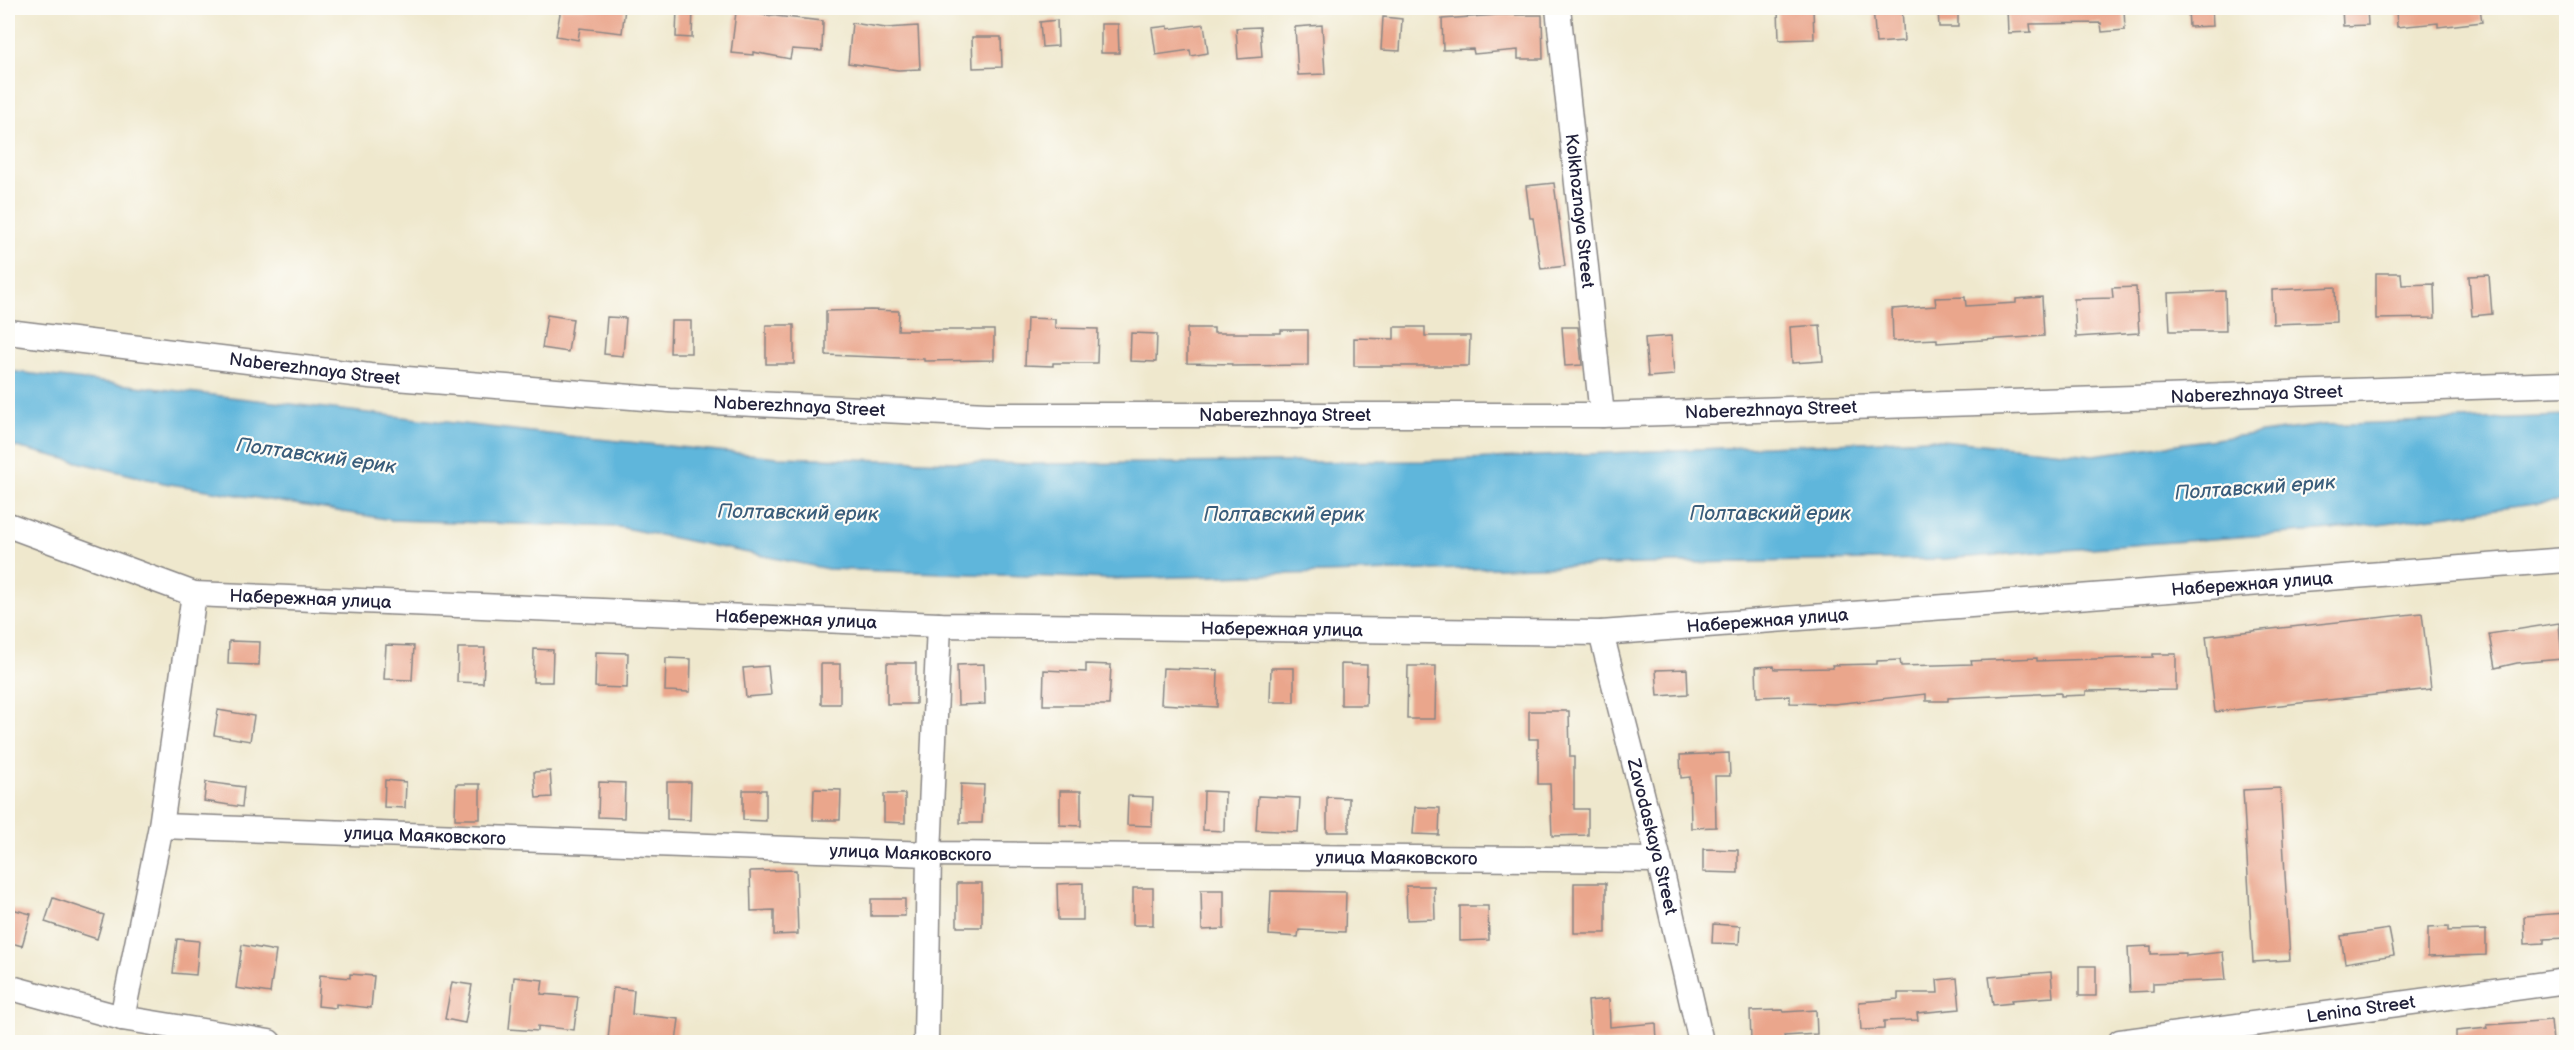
<svg xmlns="http://www.w3.org/2000/svg" width="2574" height="1050" viewBox="0 0 2574 1050" font-family="'Balsamiq Sans',sans-serif">
	<style>
		.water { fill: #5eb6db; stroke: #406c8b; stroke-width: 1.5 }
		.building { fill: #eaa68c }
		.lines { fill: none; stroke-linecap: round; stroke-linejoin: round }
		.minor-casing { stroke: #888584; stroke-width: 27 }
		.minor { stroke: #fff; stroke-width: 24 }
		.labels { text-anchor: middle; dominant-baseline: central; stroke-width: 4.5; stroke-linejoin: round; paint-order: stroke }
		.street-label { font-size: 18px; fill: #22223b; stroke: #fdfcf7 }
		.water-label { font-size: 20px; font-style: italic; fill: #3a5d7b; stroke: #fdfcf7 }
	</style>
	<rect width="100%" height="100%" fill="#fdfcf7"/>
	<filter id="ink" filterUnits="userSpaceOnUse"><feTurbulence type="fractalNoise" baseFrequency=".0167" numOctaves="2"/><feDisplacementMap in="SourceGraphic" scale="12" xChannelSelector="R" yChannelSelector="G"/><feConvolveMatrix kernelMatrix="1 2 1 2 8 2 1 2 1" color-interpolation-filters="sRGB"/></filter>
	<filter id="wash" filterUnits="userSpaceOnUse"><feTurbulence type="fractalNoise" baseFrequency=".008" numOctaves="4" result="noise"/><feDisplacementMap in="SourceGraphic" scale="24" xChannelSelector="R" yChannelSelector="G"/><feGaussianBlur stdDeviation="1.35" result="paint"/><feColorMatrix in="noise" values="0 0 0 0 0 0 0 0 0 0 0 0 0 0 0 0 0 1.4 0 .05"/><feComposite in="paint" operator="in"/></filter>
	<g filter="url(#wash)">
		<rect width="100%" height="100%" fill="#efe8cd"/>
		<!-- water -->
		<path class="water" d="M8,371L548,434L778,457L1030,464L1424,461L1930,439L2093,455L2323,425L2566,416V500L2331,530L1944,559L1680,563L1109,579L828,569L619,527L392,520L164,483L8,445Z"/>
		<g id="blocks">
			<!-- building -->
			<g class="building">
				<path d="M561,8H625L622,33L580,28L578,40L556,36Z"/>
				<path d="M677,8H693L692,38L676,37Z"/>
				<path d="M1778,8H1813L1814,39L1779,40Z"/>
				<path d="M1873,8H1902L1904,41L1876,43Z"/>
				<path d="M1938,8H1958V27H1939Z"/>
				<path d="M2007,8H2124L2125,30L2102,32L2101,23L2030,24L2031,32L2008,33Z"/>
				<path d="M2188,8H2212L2213,26L2189,27Z"/>
				<path d="M2342,8H2367L2368,25L2343,26Z"/>
				<path d="M2396,8H2480L2482,22L2438,27V23L2397,27Z"/>
				<path d="M736,12L823,21L822,51L792,49L790,59L753,52V55L731,53Z"/>
				<path d="M1498,15H1542L1543,59H1518V50L1474,54L1473,49L1443,50L1442,19Z"/>
				<path d="M1383,17L1402,19L1400,51L1381,50Z"/>
				<path d="M1057,20L1058,46L1042,47L1040,22Z"/>
				<path d="M852,23L886,28L918,26L920,69L898,70L848,63Z"/>
				<path d="M1101,24H1118L1119,53H1101Z"/>
				<path d="M1204,24L1208,53L1191,56L1190,50L1156,55L1152,28L1168,26V29Z"/>
				<path d="M1322,25L1325,74L1298,75L1295,27Z"/>
				<path d="M1260,27L1262,57L1238,59L1236,28Z"/>
				<path d="M972,37H1001L1002,67L973,68Z"/>
				<path d="M1554,183L1565,266L1541,269L1533,218H1530L1526,186Z"/>
				<path d="M2376,273H2401L2402,285L2434,284L2435,318L2376,319Z"/>
				<path d="M2489,275L2492,314L2472,316L2469,276Z"/>
				<path d="M2136,287L2139,333L2076,337L2074,299L2113,298L2112,288Z"/>
				<path d="M2335,287L2336,322L2273,324L2272,290Z"/>
				<path d="M2225,291L2226,331H2170L2168,293Z"/>
				<path d="M1965,297L1966,306L2016,303V299L2042,297L2044,336L1937,343V339L1893,341L1892,309L1936,306L1935,298Z"/>
				<path d="M871,310L899,311L898,330H994V360L924,361V359L826,355V311Z"/>
				<path d="M547,315L573,319L568,352L542,348Z"/>
				<path d="M607,317L626,318L623,356L604,354Z"/>
				<path d="M1027,318L1055,319V328L1098,329L1097,363H1053V366L1025,365Z"/>
				<path d="M671,321H691V353H670Z"/>
				<rect x="766" y="325" width="28" height="39"/>
				<path d="M1820,325L1823,361L1792,363L1790,327Z"/>
				<path d="M1394,327H1425V336H1470L1469,366H1354V338L1394,339Z"/>
				<path d="M1562,327H1578L1582,365L1565,366Z"/>
				<path d="M1187,328H1214V333H1281V330H1308V365L1232,366V364L1187,363Z"/>
				<path d="M1131,333L1157,334L1156,362L1130,361Z"/>
				<path d="M1671,336L1674,375L1648,377L1645,338Z"/>
				<path d="M2422,613L2431,689L2215,712L2206,636Z"/>
				<path d="M2559,623L2562,659L2517,663L2495,668L2489,634Z"/>
				<path d="M229,641L260,642L259,665L228,664Z"/>
				<path d="M386,645L414,646L412,680L384,679Z"/>
				<path d="M458,648H485L483,683L457,682Z"/>
				<path d="M534,649L553,650L552,682H533Z"/>
				<path d="M596,652L628,653L627,688L595,687Z"/>
				<path d="M2153,654H2176V690L2086,691V695L2061,696V693L1948,698V701H1926V694L1834,704L1790,703V696L1757,697L1756,667L1774,666L1775,669L1833,668L1832,665L1877,664V661L1900,660L1901,666L1972,664L1971,661L2037,658V661L2153,657Z"/>
				<path d="M666,658L691,659L690,692L665,691Z"/>
				<rect x="887" y="663" width="29" height="41"/>
				<rect x="821" y="664" width="19" height="40"/>
				<path d="M984,664L985,704L958,705L957,665Z"/>
				<path d="M1086,664L1111,665L1109,705H1043L1044,670L1086,672Z"/>
				<path d="M1341,664L1367,665L1366,705H1341Z"/>
				<path d="M768,666L771,695L746,697L743,668Z"/>
				<path d="M1408,666H1436L1435,719H1407Z"/>
				<path d="M1163,668L1218,670L1217,707L1161,704Z"/>
				<path d="M1271,668H1294V702H1270Z"/>
				<path d="M1687,669L1688,694L1658,696L1656,670Z"/>
				<path d="M218,710L254,716L250,741L214,735Z"/>
				<path d="M1529,711H1569L1570,757H1574V809H1588V835L1552,836L1550,784H1538V739H1529Z"/>
				<path d="M1729,753L1730,776H1715L1716,827L1691,828L1690,777L1681,778L1680,755Z"/>
				<path d="M550,771L552,797L536,798L534,772Z"/>
				<path d="M385,780L406,782L405,808L384,807Z"/>
				<path d="M206,782L244,787L242,807L204,801Z"/>
				<path d="M599,782L625,783L624,818L598,817Z"/>
				<path d="M667,782H691L690,820L667,819Z"/>
				<path d="M456,784H480V819H455Z"/>
				<path d="M961,784L984,785L982,823H960Z"/>
				<path d="M2280,788L2290,960L2253,962L2243,790Z"/>
				<path d="M814,789L841,790L840,820H813Z"/>
				<path d="M743,790H766V821L743,820Z"/>
				<path d="M1060,791H1081V826L1060,825Z"/>
				<path d="M1204,791L1225,792L1224,831L1203,830Z"/>
				<path d="M884,794H905V823L884,822Z"/>
				<path d="M1128,796L1153,797L1152,826L1127,825Z"/>
				<path d="M1258,796L1300,798L1298,832L1256,830Z"/>
				<path d="M1327,797L1349,798V832H1327Z"/>
				<path d="M1415,807L1440,808L1439,835L1413,834Z"/>
				<path d="M1703,849L1738,850V873L1703,872Z"/>
				<path d="M796,870L798,934L774,935V910L751,911L750,871Z"/>
				<rect x="957" y="883" width="25" height="44"/>
				<path d="M1083,883V920H1058L1057,884Z"/>
				<rect x="1574" y="883" width="32" height="50"/>
				<path d="M1406,886H1434L1435,919L1407,920Z"/>
				<rect x="1133" y="888" width="20" height="37"/>
				<path d="M1201,890H1224V929L1202,930Z"/>
				<path d="M1271,891L1346,892L1345,932L1299,930L1298,937L1269,935Z"/>
				<path d="M53,898L104,915L97,939L45,922Z"/>
				<rect x="871" y="899" width="34" height="17"/>
				<path d="M1460,906H1488L1489,940L1460,941Z"/>
				<path d="M8,908L31,914L22,946L8,942Z"/>
				<path d="M2566,913V938L2544,939V943L2525,944L2524,916Z"/>
				<path d="M1713,924L1740,926L1739,944L1712,943Z"/>
				<path d="M2448,927V931L2486,930V955L2428,957V928Z"/>
				<path d="M2389,929L2394,955L2345,963L2341,936Z"/>
				<path d="M177,939L199,941L196,975L173,973Z"/>
				<path d="M242,945L276,951L270,993L236,988Z"/>
				<path d="M2151,946V954L2186,953V956L2223,952L2226,980L2153,983V991L2130,992L2128,947Z"/>
				<rect x="2079" y="966" width="17" height="30"/>
				<path d="M2051,972L2053,997L2011,1000L2012,1003L1993,1005L1989,977Z"/>
				<path d="M350,974L374,976L371,1008L336,1004V1008L318,1006L320,975L350,978Z"/>
				<path d="M514,977L543,980L541,994L578,997L574,1030L538,1026V1031L509,1029Z"/>
				<path d="M1957,978L1960,1009L1917,1013L1918,1020L1884,1021V1029L1861,1030L1859,1002L1898,999V993H1938L1937,980Z"/>
				<path d="M452,982L472,985L465,1023L445,1019Z"/>
				<path d="M613,988L634,990L632,1014L679,1019L676,1042L608,1040Z"/>
				<path d="M1609,999L1610,1027L1656,1023L1657,1042H1591L1588,1001Z"/>
				<path d="M1783,1010L1784,1012L1816,1010L1817,1034L1784,1036L1785,1040L1751,1041L1750,1011Z"/>
				<path d="M2551,1020L2553,1042H2456V1031L2488,1028L2487,1025Z"/>
			</g>
		</g>
	</g>
	<g filter="url(#ink)">
		<use href="#blocks" fill-opacity="0" stroke="#888584" stroke-width="1.5"/>
		<g class="lines">
			<!-- minor casing -->
			<g class="minor-casing">
				<g id="minor">
					<path id="s1" d="M1558,8L1602,415"/>
					<path id="s2" d="M8,332L370,376L669,400L987,415H1602L2566,384"/>
					<path id="s3" d="M8,525L194,594L939,625L1601,633L2566,560"/>
					<path id="s4" d="M1601,633L1659,860L1701,1042"/>
					<path id="s5" d="M161,826L929,854L1659,860"/>
					<path d="M8,987L122,1018L269,1042"/>
					<path d="M122,1018L161,826L194,594"/>
					<path d="M926,1042L929,854L939,625"/>
					<path id="s6" d="M2120,1042L2566,981"/>
				</g>
			</g>
			<!-- minor -->
			<use href="#minor" class="minor"/>
		</g>
	</g>
	<g class="labels">
		<!-- street labels -->
		<g class="street-label">
			<text stroke="none"><textPath href="#s1" startOffset="204">Kolkhoznaya Street</textPath></text>
			<text stroke="none"><textPath href="#s2" startOffset="309">Naberezhnaya Street</textPath></text>
			<text stroke="none"><textPath href="#s2" startOffset="2253">Naberezhnaya Street</textPath></text>
			<text stroke="none"><textPath href="#s2" startOffset="795">Naberezhnaya Street</textPath></text>
			<text stroke="none"><textPath href="#s2" startOffset="1767">Naberezhnaya Street</textPath></text>
			<text stroke="none"><textPath href="#s2" startOffset="1281">Naberezhnaya Street</textPath></text>
			<text stroke="none"><textPath href="#s3" startOffset="2259">Набережная улица</textPath></text>
			<text stroke="none"><textPath href="#s3" startOffset="315">Набережная улица</textPath></text>
			<text stroke="none"><textPath href="#s3" startOffset="801">Набережная улица</textPath></text>
			<text stroke="none"><textPath href="#s3" startOffset="1773">Набережная улица</textPath></text>
			<text stroke="none"><textPath href="#s3" startOffset="1287">Набережная улица</textPath></text>
			<text stroke="none"><textPath href="#s5" startOffset="264">улица Маяковского</textPath></text>
			<text stroke="none"><textPath href="#s4" startOffset="210">Zavodaskaya Street</textPath></text>
			<text stroke="none"><textPath href="#s5" startOffset="750">улица Маяковского</textPath></text>
			<text stroke="none"><textPath href="#s5" startOffset="1236">улица Маяковского</textPath></text>
			<text stroke="none"><textPath href="#s6" startOffset="243">Lenina Street</textPath></text>
		</g>
		<!-- water labels -->
		<g class="water-label">
			<text transform="translate(316 456) rotate(8)">Полтавский ерик</text>
			<text transform="translate(2255 488) rotate(-4)">Полтавский ерик</text>
			<text transform="translate(798 513) rotate(1)">Полтавский ерик</text>
			<text x="1770" y="514">Полтавский ерик</text>
			<text x="1284" y="515">Полтавский ерик</text>
		</g>
	</g>
	<!-- margin -->
	<rect width="2574" height="1050" fill="none" stroke="#fdfcf7" stroke-width="30"/>
</svg>
